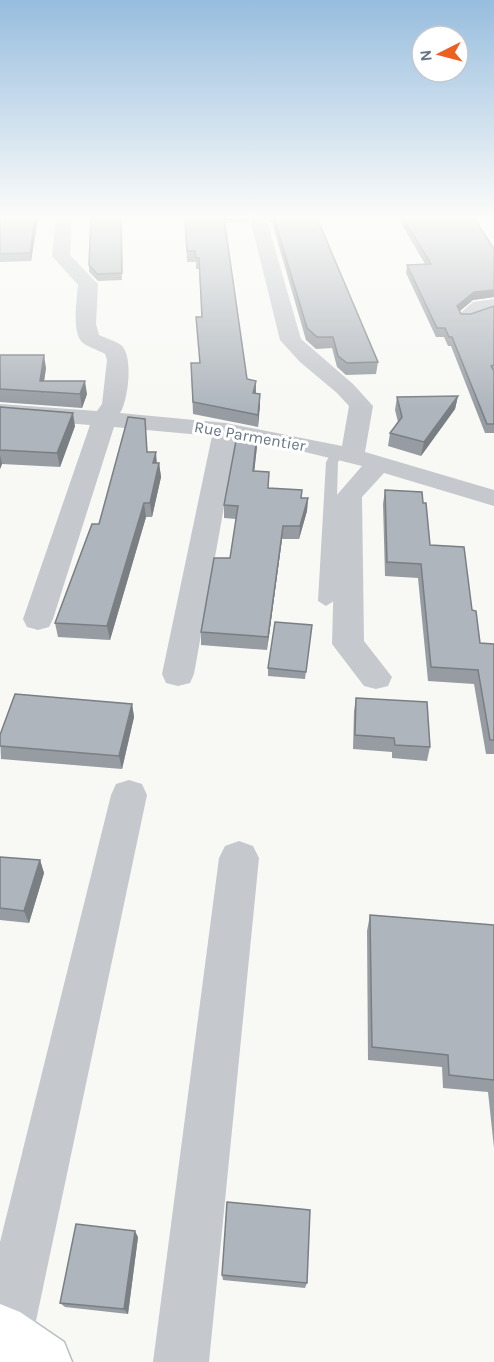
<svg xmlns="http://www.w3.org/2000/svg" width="494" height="1362" viewBox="0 0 494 1362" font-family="Karla,sans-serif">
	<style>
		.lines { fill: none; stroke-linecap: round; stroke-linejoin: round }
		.secondary-casing { stroke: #b9bec3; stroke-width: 3 }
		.lane { fill: #c5c8cd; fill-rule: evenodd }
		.street { fill: #c5c8cd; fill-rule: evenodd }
		.secondary { fill: #fff; fill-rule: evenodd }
		.wall { fill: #969ca2 }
		.shaded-wall { fill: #7a7f84 }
		.building { fill: #aeb5bc; stroke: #7a7f84; stroke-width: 1.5 }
		.labels { text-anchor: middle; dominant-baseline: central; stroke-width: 6; stroke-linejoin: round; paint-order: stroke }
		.far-street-label { font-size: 16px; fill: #657588; stroke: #fff }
	</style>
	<rect width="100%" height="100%" fill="#f8f8f5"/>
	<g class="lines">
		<!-- secondary casing -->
		<g class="secondary-casing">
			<path id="secondary" d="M0,1304L20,1312L64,1342L72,1362H0Z"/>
		</g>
		<!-- lane -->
		<path class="lane" d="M337,449L343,453L338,462L334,601L326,606L318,601L326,462L333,450Z"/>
		<!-- street -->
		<g class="street">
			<path d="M56,218H72L70,255L98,284L96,324L99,335C106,338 115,341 121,345C134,356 128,401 120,413L226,423L342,446L349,406L337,393L300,362L280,340L250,218H266L301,339L353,384L373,406L365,452L494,490V506L384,473L362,497L364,641L392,677L388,686L376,689L364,686L332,644L336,496L362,466L305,452L243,441L236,440L194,674L190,683L178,686L166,683L162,674L212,436L114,427L53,619L49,627L38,630L27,627L23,619L90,425L0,418V404L97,411L102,404L107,360L105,354C98,350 88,347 83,343C71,333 77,299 78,285L52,256Z"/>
			<path d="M494,299V311C480,312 474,324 460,320L457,316L473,302Z"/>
			<path d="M129,780L142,784L147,795L33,1335L25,1355L3,1362L0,1361V1242L111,795L116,784Z"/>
			<path d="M239,841L253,846L259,858L209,1362H153L219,858L225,846Z"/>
		</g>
		<!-- secondary -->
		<use href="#secondary" class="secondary"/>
	</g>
	<!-- wall -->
	<g class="wall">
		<path d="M0,218H38L31,261L0,262Z"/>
		<path d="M185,218H250L249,222L225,223L247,379L256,393L260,394L258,427L193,414L191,363H200L196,317H202L199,269H196V262H187Z"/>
		<path d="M267,218H317L378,362L376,374L346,375L337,367L332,348L316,349L306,340L272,222H269Z"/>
		<path d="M398,218H474L494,249V297L473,300L460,311L461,314H471L494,306V433H485L451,346H448L444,337H436L406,273L407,265L425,264Z"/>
		<path d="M121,222L122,280L98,281L89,272V265Z"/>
		<path d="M0,355L46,368L44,381L87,394L82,408L0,402Z"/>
		<path d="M458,396L455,409L421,456L388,446L390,433L398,422L395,410L397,397Z"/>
		<path d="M0,407L75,426L60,467L2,464L0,469Z"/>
		<path d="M257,446L254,471L269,488L302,498H308L307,511L299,539H282L267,650L201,645V632L230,558L236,519L224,518V505Z"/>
		<path d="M148,452L157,463H159L161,477L152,517H146L110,640L58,637L55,623L99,524Z"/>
		<path d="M385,490L423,503L430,545L472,610L480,643L494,644V754H486L474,684L428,681L418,578L385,576L383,504Z"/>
		<path d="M311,633L305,679L268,676V668Z"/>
		<path d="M356,698L430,747L427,761L392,758V752L353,749L354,711Z"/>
		<path d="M132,704L134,717L122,769L1,759L0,735Z"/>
		<path d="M0,857L40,860L44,873L29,923L0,920Z"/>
		<path d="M370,915L494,925V1148L488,1092L443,1088L442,1067L368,1060L367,931Z"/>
		<path d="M138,1237L128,1314L65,1307L60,1303Z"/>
		<path d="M222,1275L307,1283L305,1288L223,1280Z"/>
	</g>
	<!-- shaded-wall -->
	<g class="shaded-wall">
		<path d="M35,218H38L31,261L30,253Z"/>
		<path d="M494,290V297L473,300L456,314L457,306L474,292Z"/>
		<path d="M44,355L46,368L42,394L40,381Z"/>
		<path d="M85,381L87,394L82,408L80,394Z"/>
		<path d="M256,381V393L253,405V393Z"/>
		<path d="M260,394V406L258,427V415Z"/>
		<path d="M458,396L455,409L421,456L424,442Z"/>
		<path d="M73,413L75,426L60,467L57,453Z"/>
		<path d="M257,433V446L253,484V471Z"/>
		<path d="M156,452L157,465L153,463Z"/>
		<path d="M0,455L2,464L0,469Z"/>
		<path d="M159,463L161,477L152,517L150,503Z"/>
		<path d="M308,498L307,511L299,539L300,526Z"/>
		<path d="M144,503L146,517L110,640L107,626Z"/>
		<path d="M283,526L282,539L267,650L268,637Z"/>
		<path d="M132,704L134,717L122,769L119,756Z"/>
		<path d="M40,860L44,873L29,923L24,911Z"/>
		<path d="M135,1231L138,1237L128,1314L124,1309Z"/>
	</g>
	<!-- building -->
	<g class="building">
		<path d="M0,218H35L30,253L0,254Z"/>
		<path d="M91,218H121L122,273L97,274L89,265Z"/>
		<path d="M185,218H224L247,379L256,381L253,393L260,394L258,415L193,402L191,363H200L196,317H202L199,258H196L195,251H187Z"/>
		<path d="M274,218H317L378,362L347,363L338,356L333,337H317L307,328Z"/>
		<path d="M403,218H474L494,249V290L474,292L457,306L461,314H471L494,306V365L491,366L494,371V424H487L452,337H449L445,328H437L407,265L431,264Z"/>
		<path d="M0,355H44L40,381H85L80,394L0,389Z"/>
		<path d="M458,396L424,442L390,433L402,417L397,397Z"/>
		<path d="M0,407L73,413L57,453L0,450Z"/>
		<path d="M128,417L145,419L147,452H156L153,463H159L150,503H144L107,626L55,623L92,524H99Z"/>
		<path d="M238,430L257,433L253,471L269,472L268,488L302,490L301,498H308L300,526H283L268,637L201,632L214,558H230L238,506L224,505Z"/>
		<path d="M385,490L422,492L423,503H426L430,545L464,547L472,610L476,611L480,643L494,644V740H490L478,670L431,667L421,564L387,562Z"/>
		<path d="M275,622L312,625L306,672L268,668Z"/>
		<path d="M15,694L132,704L119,756L0,746V735Z"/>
		<path d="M356,698L427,702L430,747L395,745L394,738L355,735Z"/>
		<path d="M0,857L40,860L24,911L0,908Z"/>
		<path d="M370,915L494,925V1080L449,1075L448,1055L372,1047Z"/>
		<path d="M227,1202L310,1210L307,1283L222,1275Z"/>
		<path d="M76,1224L135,1231L124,1309L60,1303Z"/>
	</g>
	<!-- sky -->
	<linearGradient id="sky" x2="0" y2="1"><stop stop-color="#97bdde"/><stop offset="0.53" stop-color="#fcfcfa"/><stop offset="1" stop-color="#fcfcfa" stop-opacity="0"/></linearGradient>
	<rect width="494" height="409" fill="url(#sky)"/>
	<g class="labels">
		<!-- far-street labels -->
		<g class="far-street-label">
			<text transform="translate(250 436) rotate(10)">Rue Parmentier</text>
		</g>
	</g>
	<!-- north arrow -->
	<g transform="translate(440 54) rotate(264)"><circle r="28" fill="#ffffff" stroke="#c1c8cf" stroke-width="1.5"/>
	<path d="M0-4.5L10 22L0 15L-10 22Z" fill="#ed6120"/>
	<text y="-9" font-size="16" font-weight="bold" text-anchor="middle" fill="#657588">N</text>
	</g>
</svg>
